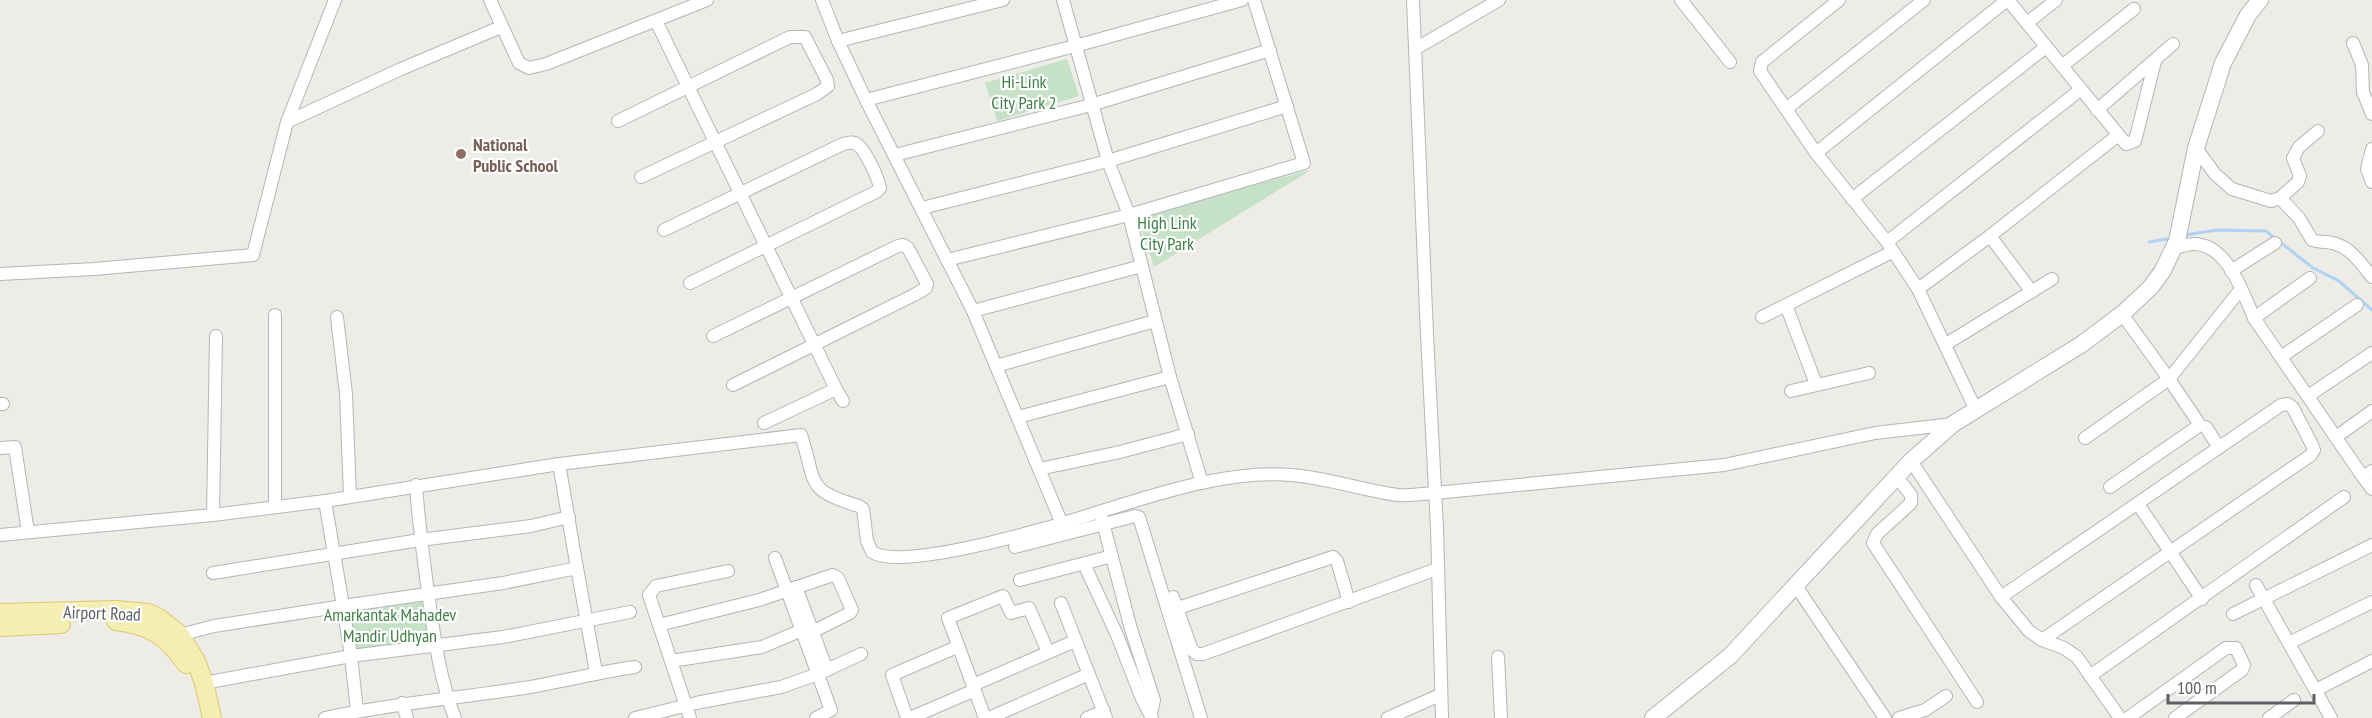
<svg xmlns="http://www.w3.org/2000/svg" width="2372" height="718" viewBox="0 0 2372 718" font-family="'PT Sans Narrow',sans-serif">
	<style>
		.green { fill: #c5e2c6 }
		.lines { fill: none; stroke-linecap: round; stroke-linejoin: round }
		.stream { stroke: #aed3f5; stroke-width: 3 }
		.street-casing { stroke: #b3b5b9; stroke-width: 14 }
		.secondary-casing { stroke: #b2b4b8; stroke-width: 18 }
		.primary-casing { stroke: #e1c66c; stroke-width: 20 }
		.street { stroke: #fff; stroke-width: 12 }
		.secondary { stroke: #fff; stroke-width: 16 }
		.primary { stroke: #f5eeb3; stroke-width: 18 }
		.education-dot { fill: #8d6e63; stroke: #fff; stroke-width: 2 }
		.labels { text-anchor: middle; dominant-baseline: central; stroke-width: 4.5; stroke-linejoin: round; paint-order: stroke }
		.park-label { font-size: 18px; fill: #408046; stroke: #fff }
		.education-label { font-size: 18px; font-weight: bold; fill: #785e54; stroke: #fff; text-anchor: start }
		.street-label { font-size: 18px; fill: #5d6064; stroke: #fff }
	</style>
	<rect width="100%" height="100%" fill="#eeece6"/>
	<!-- green -->
	<g class="green">
		<path d="M1067,59L1079,96L997,121L985,83Z"/>
		<path d="M1311,170L1154,267L1137,216Z"/>
		<path d="M425,596L432,639L356,653L348,610Z"/>
	</g>
	<g class="lines">
		<!-- stream -->
		<g class="stream">
			<path d="M2185,235L2217,230L2266,231L2313,268L2339,281L2372,310"/>
			<path d="M2149,242L2173,238"/>
		</g>
		<!-- street casing -->
		<g class="street-casing">
			<g id="street">
				<path d="M490,0L519,63L529,68L546,64L707,0"/>
				<path d="M822,0L838,41L866,100L973,311L1062,524"/>
				<path d="M1063,0L1108,161L1129,215L1170,377L1202,483"/>
				<path d="M1413,0L1427,335L1437,528L1442,718"/>
				<path d="M1681,0L1730,62"/>
				<path d="M1839,0L1762,62L1760,71L1816,153L1887,242L1918,289L1975,408"/>
				<path d="M2008,0L2126,144L2135,141L2155,61"/>
				<path d="M656,21L836,389L764,423"/>
				<path d="M2027,23L2056,0"/>
				<path d="M838,41L1003,0"/>
				<path d="M2353,43L2362,65L2363,92L2372,114"/>
				<path d="M1415,49L1499,0"/>
				<path d="M2062,66L2134,9"/>
				<path d="M866,100L1075,46L1242,0"/>
				<path d="M1786,109L1924,0"/>
				<path d="M2097,110L2173,44"/>
				<path d="M618,121L790,37H805L827,80L828,86L817,94L641,177"/>
				<path d="M287,122L401,69L501,27"/>
				<path d="M2196,148L2215,174L2232,189L2271,201L2280,198L2298,182L2300,176L2293,158L2299,147L2318,131"/>
				<path d="M2372,149L2367,169L2372,182"/>
				<path d="M1816,153L2007,0"/>
				<path d="M895,155L1091,105L1270,50"/>
				<path d="M2280,198L2299,218L2312,240C2320,243 2328,241 2336,244C2352,249 2362,265 2372,277"/>
				<path d="M1852,199L2046,47"/>
				<path d="M922,208L1108,161L1287,106"/>
				<path d="M664,230L843,144C848,143 853,141 858,145C866,152 878,177 880,188L876,192L690,283"/>
				<path d="M1990,236L2032,292"/>
				<path d="M1887,242L2080,90"/>
				<path d="M2174,248C2180,247 2187,244 2193,244C2227,243 2243,293 2254,318L2363,477L2372,471"/>
				<path d="M947,260L1129,215L1304,163L1254,0"/>
				<path d="M2231,271L2275,243"/>
				<path d="M0,274L94,269L253,255L287,122L335,0"/>
				<path d="M1918,289L1990,236L2117,136"/>
				<path d="M1786,305L1816,384"/>
				<path d="M973,311L1142,266"/>
				<path d="M337,317L346,394L350,496"/>
				<path d="M1762,317L1892,252"/>
				<path d="M2254,318L2310,278"/>
				<path d="M713,336L898,246L903,245L908,248L927,284L926,288L916,294L733,385"/>
				<path d="M1946,344L2052,279"/>
				<path d="M2281,357L2357,305"/>
				<path d="M996,366L1155,321"/>
				<path d="M836,389L843,401"/>
				<path d="M1791,391L1869,373"/>
				<path d="M2308,396L2372,353"/>
				<path d="M0,404H3"/>
				<path d="M1018,417L1170,377"/>
				<path d="M2206,427L2219,448"/>
				<path d="M2336,437L2372,411"/>
				<path d="M2085,438L2169,379L2122,314"/>
				<path d="M0,448L15,447L28,532"/>
				<path d="M1911,461L2001,597L2029,631L2042,640L2064,648L2077,657L2120,718"/>
				<path d="M559,464L577,568"/>
				<path d="M1039,469L1120,452L1188,434"/>
				<path d="M1897,477L1911,495V503L1877,534L1873,543L1977,702"/>
				<path d="M2363,477L2372,489"/>
				<path d="M416,485C419,529 425,571 431,614C436,649 442,685 455,718"/>
				<path d="M2110,487L2200,425L2169,379L2241,289"/>
				<path d="M325,501L343,606L503,583L577,568L596,672"/>
				<path d="M2138,504L2202,599"/>
				<path d="M275,507V315"/>
				<path d="M213,515L216,336"/>
				<path d="M1102,519L1131,629L1154,700L1151,714"/>
				<path d="M0,535L213,515L325,501L559,464L801,435C817,483 804,490 859,506L863,509L867,541L872,552C903,573 1066,523 1105,510C1164,492 1230,470 1291,475C1328,478 1362,490 1398,495C1410,496 1423,494 1435,493L1724,465L1875,433L1953,424"/>
				<path d="M1015,547L1135,516L1139,517L1201,718"/>
				<path d="M775,558L831,710L816,718"/>
				<path d="M1084,564L1117,635L1142,699L1152,718"/>
				<path d="M213,573L420,540L531,526L569,517"/>
				<path d="M1020,580L1112,556"/>
				<path d="M2256,585L2331,718"/>
				<path d="M1796,586L1885,718"/>
				<path d="M796,587L827,670"/>
				<path d="M1173,597L1192,650L1197,654H1203L1437,569"/>
				<path d="M2001,597L2281,405L2288,404L2293,408L2312,445L2314,450L2311,455L2042,640"/>
				<path d="M1061,603L1106,718"/>
				<path d="M1178,608L1333,557L1337,561L1349,602"/>
				<path d="M2233,614L2372,545"/>
				<path d="M659,625L759,600L833,575L838,578L852,610L850,613L814,631"/>
				<path d="M180,635L214,626L343,606L351,656L204,683"/>
				<path d="M2289,643L2372,602"/>
				<path d="M957,647L892,675L906,715L910,718L975,690"/>
				<path d="M1498,657L1501,718"/>
				<path d="M671,661L762,647L802,630"/>
				<path d="M2090,676L2344,497"/>
				<path d="M973,685L1075,641"/>
				<path d="M2316,690L2372,661"/>
				<path d="M402,703L407,718"/>
				<path d="M357,711L351,656L503,637L630,612"/>
				<path d="M325,718C393,703 462,698 530,687C565,681 599,672 635,667"/>
				<path d="M635,718L696,703L781,687L818,674L861,654"/>
				<path d="M690,718L649,595L656,586L728,571"/>
				<path d="M985,718L948,618L1003,596L1011,613L1029,608L1048,652"/>
				<path d="M989,718L1089,674"/>
				<path d="M1087,718L1104,711"/>
				<path d="M1388,718L1440,695"/>
				<path d="M1899,718L1925,710L1946,696"/>
				<path d="M2128,718L2226,648H2236L2244,665L2242,670L2175,718"/>
				<path d="M2269,718L2294,700"/>
			</g>
		</g>
		<!-- secondary casing -->
		<g class="secondary-casing">
			<path id="secondary" d="M1653,718L1730,656L1911,461L1953,424L2082,344L2122,314L2150,288L2162,272L2177,241L2196,148L2223,63L2248,15L2260,0"/>
		</g>
		<!-- primary casing -->
		<g class="primary-casing">
			<g id="primary">
				<path d="M0,613L116,610L148,613L159,618L180,635L196,661L204,683L212,718"/>
				<path d="M116,621C150,625 167,636 186,664"/>
				<path d="M0,627L61,624"/>
			</g>
		</g>
		<!-- street -->
		<use href="#street" class="street"/>
		<!-- secondary -->
		<use href="#secondary" class="secondary"/>
		<!-- primary -->
		<use href="#primary" class="primary"/>
	</g>
	<!-- markers -->
	<circle class="education-dot" cx="461" cy="154" r="6"/>
	<g class="labels">
		<!-- park labels -->
		<g class="park-label">
			<text x="1024" y="81">Hi-Link<tspan x="1024" dy="21">City Park 2</tspan></text>
			<text x="1167" y="222">High Link<tspan x="1167" dy="21">City Park</tspan></text>
			<text x="390" y="614">Amarkantak Mahadev<tspan x="390" dy="21">Mandir Udhyan</tspan></text>
		</g>
		<!-- education labels -->
		<g class="education-label">
			<text x="473" y="144">National<tspan x="473" dy="21">Public School</tspan></text>
		</g>
		<!-- street labels -->
		<g class="street-label">
			<text transform="translate(102 613) rotate(2)">Airport Road</text>
		</g>
	</g>
	<!-- scale -->
	<path d="M2168 694v9h146v-9" fill="none" stroke="#5d6064" stroke-width="3"/>
	<text x="2177" y="694" font-size="18" fill="#5d6064" stroke="#ffffff" stroke-width="4.5" paint-order="stroke">100 m</text>
</svg>
